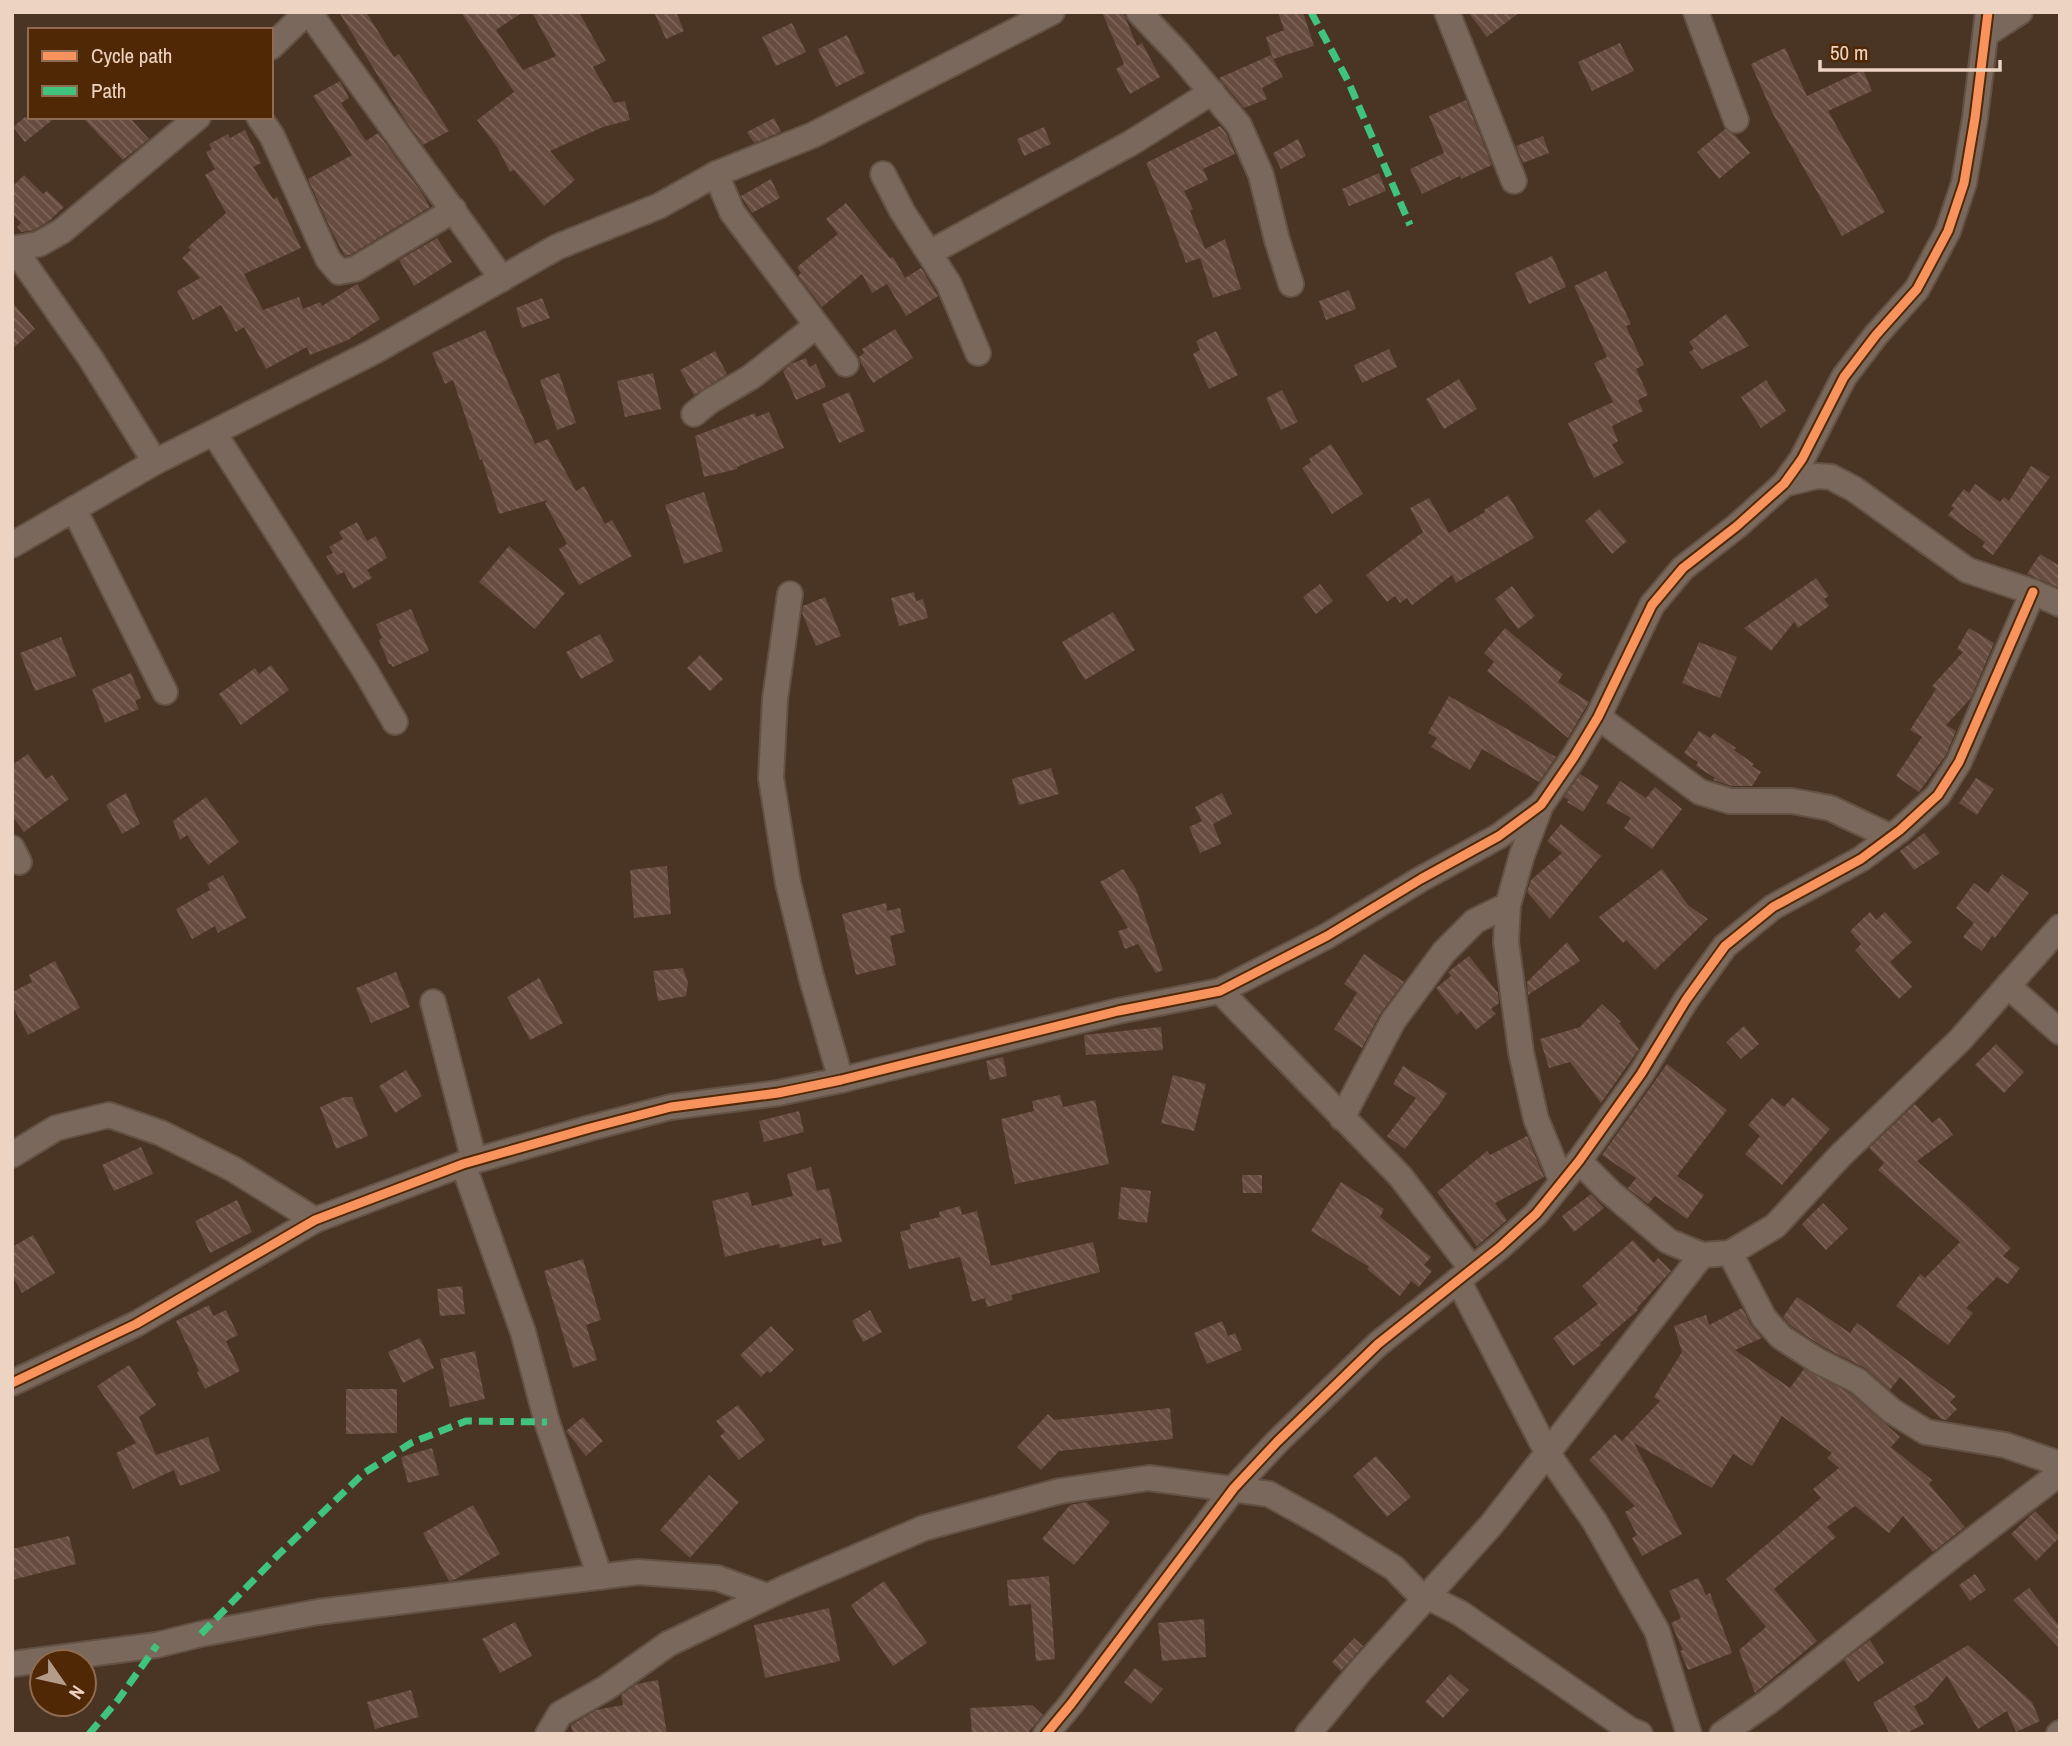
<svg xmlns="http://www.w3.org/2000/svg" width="2072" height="1746" viewBox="0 0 2072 1746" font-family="'Archivo Narrow',sans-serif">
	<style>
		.building { fill: url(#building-back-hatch) }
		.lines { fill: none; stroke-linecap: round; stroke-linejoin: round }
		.minor-casing { stroke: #635144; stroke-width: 28 }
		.minor { stroke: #79685b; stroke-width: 24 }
		.quiet { stroke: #40c37c; stroke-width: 7; stroke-dasharray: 14 7; stroke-linecap: butt }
		.cycleway-casing { stroke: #502805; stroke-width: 13 }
		.cycleway { stroke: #f8935d; stroke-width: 9 }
	</style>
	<defs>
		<pattern id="building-back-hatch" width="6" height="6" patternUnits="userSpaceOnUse" patternTransform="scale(1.75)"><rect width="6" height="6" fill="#674c40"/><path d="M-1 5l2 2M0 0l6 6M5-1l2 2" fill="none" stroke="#7d655a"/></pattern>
	</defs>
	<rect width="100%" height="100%" fill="#4a3423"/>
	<!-- building -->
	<g class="building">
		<path d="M339,12H366L394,57L399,54L449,131L423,145L403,117Z"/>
		<path d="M461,12H523L496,30L523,70L556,56L532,12H579L606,61L593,67L614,103L625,101L630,120L603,127L550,151L575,180L544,206L514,170L510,172L497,147L477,120L514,92Z"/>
		<path d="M654,12H676L684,31L666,39Z"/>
		<path d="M1102,12H1123L1137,46L1142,43L1160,77L1130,94L1116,69L1124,64Z"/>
		<path d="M1278,12H1303L1314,46L1273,59L1283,77L1262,88L1267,99L1244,108L1219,78L1271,55L1273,59L1266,37L1284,30Z"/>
		<path d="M1468,12H1520L1487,37Z"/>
		<path d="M792,23L806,52L776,66L762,37Z"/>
		<path d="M847,35L865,73L836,87L818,49Z"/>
		<path d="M1620,43L1634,71L1592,91L1578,62Z"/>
		<path d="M1785,48L1807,96L1863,70L1872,91L1828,111L1885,212L1842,236L1773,114L1751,64Z"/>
		<path d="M340,81L349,98L341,103L366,141L378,133L422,193L430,207L350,255L345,256L331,230L308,179L352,155L313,96Z"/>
		<path d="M1466,100L1492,165L1461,179L1460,176L1422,194L1410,169L1444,153L1429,116Z"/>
		<path d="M25,117H56L25,142L13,127Z"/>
		<path d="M82,117H129L149,139L123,160Z"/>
		<path d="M774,118L781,132L754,143L747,132Z"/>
		<path d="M1220,126L1226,133L1235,154L1203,169L1208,180L1184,191L1193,209L1190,211L1205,249L1225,239L1241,289L1213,298L1200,258L1186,263L1165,206L1146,163Z"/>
		<path d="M1044,127L1051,144L1024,156L1017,139Z"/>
		<path d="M1725,129L1735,135L1750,153L1719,179L1697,152Z"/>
		<path d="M245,130L261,163L253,167L273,199L277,197L301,248L244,274L263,310L299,297L303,309L320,302L322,306L357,284L380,319L348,340L310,355L307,347L266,369L244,327L236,332L221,305L193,320L177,291L200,278L182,258L191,250L188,247L226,213L205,175L215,169L206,152L212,149L209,144L228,134L230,138Z"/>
		<path d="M1543,136L1549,153L1523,163L1516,146Z"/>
		<path d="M1298,139L1306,156L1281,169L1273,153Z"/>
		<path d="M1379,173L1386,191L1349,206L1342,189Z"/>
		<path d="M24,175L43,194L47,191L64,207L49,221L34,230L22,232L17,227L21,223L12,213V187Z"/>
		<path d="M771,179L780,198L752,213L741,196Z"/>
		<path d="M846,203L890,258L893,257L905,278L921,268L938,296L906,316L887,284L872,293L862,274L822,307L798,276L801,273L797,267L838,234L826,219Z"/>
		<path d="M437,238L452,262L414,286L399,260Z"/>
		<path d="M1552,256L1566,287L1529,304L1515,273Z"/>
		<path d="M1606,271L1631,324L1626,326L1644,365L1636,369L1648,395L1638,400L1643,411L1612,426L1618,441L1612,445L1624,463L1594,478L1568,423L1613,402L1594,363L1607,357L1574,286Z"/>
		<path d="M1349,290L1356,309L1326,320L1319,301Z"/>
		<path d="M542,298L550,318L522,328L516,308Z"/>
		<path d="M12,302L35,329L12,349Z"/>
		<path d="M1726,314L1749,346L1702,369L1689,352L1694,349L1689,342Z"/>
		<path d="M895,329L913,358L873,383L861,363L859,357L864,353L862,349Z"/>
		<path d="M485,330L535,444L548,439L576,491L584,486L605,524L612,520L632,556L579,585L559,549L567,544L545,503L548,500L499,514L482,459L480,460L453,380L445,384L432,353Z"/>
		<path d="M1216,331L1238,375L1209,389L1193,354L1200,350L1196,341Z"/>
		<path d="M1389,349L1397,367L1362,383L1354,365Z"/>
		<path d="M715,351L727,374L694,395L680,370Z"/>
		<path d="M806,358L809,367L816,364L826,387L796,400L783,371L791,364Z"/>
		<path d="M559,373L576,423L557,430L540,380Z"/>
		<path d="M653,373L661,409L625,417L617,381Z"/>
		<path d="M1459,379L1477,409L1444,429L1426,399Z"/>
		<path d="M1766,380L1786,411L1761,428L1741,397Z"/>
		<path d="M1282,390L1298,422L1281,430L1266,398Z"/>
		<path d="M849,392L865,431L839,443L822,404Z"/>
		<path d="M769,412L784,448L737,467V469L704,477L695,436L755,413L756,417Z"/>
		<path d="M1331,444L1363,494L1332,514L1302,468L1311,462L1309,459Z"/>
		<path d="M2031,466L2050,477L1993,555L1982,547L1985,542L1948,515L1954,508L1951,506L1964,489L1969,493L1975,484L2000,502L2004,497L2009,501Z"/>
		<path d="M704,492L723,551L684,564L665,505Z"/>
		<path d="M1508,495L1534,538L1456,583L1452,575L1412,605L1407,598L1400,603L1395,596L1387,602L1366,575L1423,532L1410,508L1429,498L1449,533L1485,512L1484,510Z"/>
		<path d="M1599,509L1627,541L1612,554L1585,521Z"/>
		<path d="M357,522L367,541L376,536L387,558L367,570L372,578L353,589L344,572L337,575L326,556L333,553L329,547L343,539L339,532Z"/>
		<path d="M509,546L565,593L535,629L479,582Z"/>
		<path d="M2040,554L2060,566V588L2027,574Z"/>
		<path d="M1816,578L1829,596L1824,599L1829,606L1798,628L1794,622L1771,651L1744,628Z"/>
		<path d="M1320,584L1333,601L1316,614L1303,597Z"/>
		<path d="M1512,586L1535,616L1518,629L1495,599Z"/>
		<path d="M914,592L916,601L923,599L928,618L899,626L891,598Z"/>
		<path d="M825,597L841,636L816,646L802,613L803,606Z"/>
		<path d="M411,609L429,651L393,667L391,664H389L379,640L382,638L376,624Z"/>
		<path d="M1113,612L1135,650L1085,680L1062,642Z"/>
		<path d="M1505,628L1547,663L1563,674L1558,682L1589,702L1568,738L1487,671L1494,662L1484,653Z"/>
		<path d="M1969,628L1994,643L1971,698L1946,725L1956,731L1946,755L1919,792L1896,776L1922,737L1910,730L1936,689L1932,686L1963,652L1957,649Z"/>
		<path d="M600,634L614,661L581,679L566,652Z"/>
		<path d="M61,637L76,676L35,691L20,653Z"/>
		<path d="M1699,642L1737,657L1720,698L1682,683Z"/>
		<path d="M700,655L723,679L710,691L687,668Z"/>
		<path d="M271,665L289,690L241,725L219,694L255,668L259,674Z"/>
		<path d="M131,673L141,698L135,701L139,709L105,723L92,689Z"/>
		<path d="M1449,696L1556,757L1539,782L1482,749L1470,770L1431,747L1437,738L1428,733Z"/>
		<path d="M1699,731L1710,738L1714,733L1736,748L1734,750L1754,764L1752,766L1761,772L1752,786H1732L1713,780L1715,778L1696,766L1698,762L1684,753Z"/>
		<path d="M28,754L46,779L52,775L69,799L24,832L12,816V765Z"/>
		<path d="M1051,768L1059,794L1019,805L1012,779Z"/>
		<path d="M1580,774L1599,786L1583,812L1567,802L1569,800L1564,797Z"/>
		<path d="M1976,778L1994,789L1977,815L1959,803Z"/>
		<path d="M1620,781L1646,798L1655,787L1682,809L1652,849L1624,828L1631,818L1606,803Z"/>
		<path d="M126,793L140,824L122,834L106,805Z"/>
		<path d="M1222,793L1232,814L1213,824L1221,844L1200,853L1189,827L1202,821L1195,807Z"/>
		<path d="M206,797L239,842L208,865L187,835L180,840L173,821Z"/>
		<path d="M1561,824L1601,856L1550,919L1527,892L1531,880L1562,853L1547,841Z"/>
		<path d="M1924,833L1940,853L1914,870L1900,851Z"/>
		<path d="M667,866L671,914L634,918L630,870Z"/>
		<path d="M1123,869L1136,889L1163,970L1156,973L1138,944L1125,949L1118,931L1128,928L1100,882Z"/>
		<path d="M1662,869L1688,905L1708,919L1655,970L1626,940L1623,943L1599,917Z"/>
		<path d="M2002,874L2029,893L1995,938L1992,936L1982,951L1963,937L1974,923L1956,908L1974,883L1988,893Z"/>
		<path d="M223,875L246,918L218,933L215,926L192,939L176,909L210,890L207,884Z"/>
		<path d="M886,903L887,911L900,908L905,932L890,936L896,965L856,975L842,914Z"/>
		<path d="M1870,912L1876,920L1885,912L1912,942L1890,962L1912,987L1899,999L1855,950L1861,944L1850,931Z"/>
		<path d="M1567,942L1580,961L1528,995L1527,982Z"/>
		<path d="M1364,954L1404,982L1380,1014L1362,1048L1334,1029L1357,993L1344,984Z"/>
		<path d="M1469,956L1498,993L1499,1003L1491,1009L1496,1014L1476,1030L1461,1011L1457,1015L1436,988L1451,976L1448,972Z"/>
		<path d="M55,961L80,1008L28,1035L12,1005V992L32,982L29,975Z"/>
		<path d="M683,968L688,983L686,996L658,1001L653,971Z"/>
		<path d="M396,972L410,1007L371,1023L356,988Z"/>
		<path d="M539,978L563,1023L530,1040L507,997Z"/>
		<path d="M1602,1004L1621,1022L1619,1023L1639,1049L1601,1103L1570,1062L1549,1068L1540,1039L1580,1027Z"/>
		<path d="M1744,1026L1759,1044L1741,1059L1726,1042Z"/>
		<path d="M1161,1027L1163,1050L1086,1055L1084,1035Z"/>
		<path d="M1996,1044L2024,1072L2004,1093L1975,1065Z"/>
		<path d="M1003,1057L1007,1076L990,1080L986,1061Z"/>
		<path d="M1667,1064L1727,1110L1677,1176L1704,1195L1687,1219L1655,1196L1648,1204L1628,1188L1636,1178L1602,1155Z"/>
		<path d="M1403,1066L1447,1093L1436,1110H1435L1405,1149L1387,1136L1416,1098L1393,1084Z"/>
		<path d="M406,1070L422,1096L395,1113L379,1086Z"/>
		<path d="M1173,1075L1206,1084L1194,1131L1161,1123Z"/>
		<path d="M1060,1095L1063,1107L1095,1100L1109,1164L1015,1184L1001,1119L1034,1111L1032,1101Z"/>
		<path d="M344,1097H352L368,1136L336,1149L320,1107Z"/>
		<path d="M1793,1097L1830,1129L1782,1185L1745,1154L1760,1136L1748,1125L1772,1098L1784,1107Z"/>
		<path d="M1915,1104L1932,1123L1940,1117L1953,1135L1917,1161L1964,1203L2011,1248L2003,1256L2020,1268L2008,1284L1997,1277L1966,1308L1973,1313L1948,1345L1896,1306L1920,1274L1925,1278L1960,1242L1878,1170L1884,1163L1869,1148Z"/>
		<path d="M799,1111L804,1132L764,1142L759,1121Z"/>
		<path d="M1527,1136L1544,1177L1495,1203L1507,1220L1477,1246L1437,1192L1487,1151L1490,1155Z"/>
		<path d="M141,1147L153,1174L114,1191L102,1165Z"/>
		<path d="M811,1167L817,1191L829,1188L842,1242L823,1246L821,1238L780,1248L779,1244L725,1257L712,1201L748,1192L752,1206L793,1196L787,1174Z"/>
		<path d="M1242,1175H1262V1193H1243Z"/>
		<path d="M1341,1182L1384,1209L1380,1217L1431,1257L1424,1265L1432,1271L1419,1287L1411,1281L1400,1296L1367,1269L1369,1267L1311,1231Z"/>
		<path d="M1121,1187L1151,1191L1147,1223L1118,1219Z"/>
		<path d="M1591,1194L1604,1208L1574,1232L1562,1216Z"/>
		<path d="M237,1200L252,1232L210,1253L195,1221Z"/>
		<path d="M1823,1203L1848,1229L1826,1250L1802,1224Z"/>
		<path d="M960,1206L962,1215L977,1211L991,1266L1093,1242L1100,1272L1011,1295L1013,1300L987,1307L985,1298L972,1302L960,1257L909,1269L900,1232L911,1229L910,1224L940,1217L939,1212Z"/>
		<path d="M33,1235L55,1273L22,1293L12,1275V1247Z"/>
		<path d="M1633,1240L1654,1263L1658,1258L1671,1271L1637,1308L1638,1310L1600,1343L1601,1345L1573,1366L1553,1338L1598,1304L1582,1286Z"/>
		<path d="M583,1259L601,1320L586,1325L597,1360L573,1368L544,1271Z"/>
		<path d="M462,1286L465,1314L440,1316L437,1289Z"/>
		<path d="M1797,1297L1850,1333L1857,1323L1956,1396L1950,1402L1957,1409L1946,1420L1941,1419L1900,1377L1890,1390L1865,1368L1825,1348L1791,1326L1783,1317Z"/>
		<path d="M209,1305L213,1316L226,1310L238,1335L226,1341L240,1371L205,1389L197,1372L199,1371L176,1321Z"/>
		<path d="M1742,1308L1751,1325L1762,1338L1735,1350L1790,1388L1804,1369L1850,1393L1900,1437L1891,1447L1932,1480L1929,1484L1965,1527L1933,1552L1903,1516L1889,1533L1855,1506L1827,1527L1836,1537L1774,1589L1817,1641L1755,1693L1739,1650L1766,1627L1726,1579L1821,1498L1813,1489L1839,1468L1827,1458L1832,1453L1782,1416L1752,1466L1733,1454L1712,1488L1634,1443L1682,1534L1642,1556L1632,1538L1637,1535L1625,1512L1635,1506L1589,1460L1615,1434L1622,1441L1660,1401L1654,1397L1682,1352L1674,1326L1706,1315L1709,1325Z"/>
		<path d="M870,1310L882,1332L863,1342L852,1321Z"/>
		<path d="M1222,1321L1228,1336L1235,1333L1242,1350L1207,1364L1194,1333Z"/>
		<path d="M771,1326L794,1350L770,1373L767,1371L761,1377L740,1355Z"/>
		<path d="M420,1338L434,1368L403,1383L388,1352Z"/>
		<path d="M475,1351L485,1399L450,1407L440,1359Z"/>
		<path d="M129,1365L156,1405L139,1417L156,1455L208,1437L220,1471L180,1486L174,1470L133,1489L116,1453L136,1443L97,1386Z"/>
		<path d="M346,1389H397V1433L346,1434Z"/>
		<path d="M738,1405L765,1440L739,1460L720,1436L725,1432L716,1421Z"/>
		<path d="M1170,1408L1173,1439L1059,1451L1041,1470L1017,1447L1048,1414L1054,1420Z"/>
		<path d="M583,1417L603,1441L586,1456L566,1431Z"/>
		<path d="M432,1448L439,1475L408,1483L401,1457Z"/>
		<path d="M1376,1456L1411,1497L1387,1517L1353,1476Z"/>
		<path d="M709,1475L739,1502L690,1558L660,1530Z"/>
		<path d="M1086,1502L1110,1522L1074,1565L1042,1539L1070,1505Z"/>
		<path d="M473,1505L500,1554L454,1580L449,1581L423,1533Z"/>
		<path d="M2035,1511L2060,1537L2036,1561L2011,1534Z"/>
		<path d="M69,1536L76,1564L12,1580V1549Z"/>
		<path d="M1975,1574L1986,1590L1970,1601L1959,1585Z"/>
		<path d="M1049,1576L1055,1659L1036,1661L1031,1604L1009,1606L1007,1580Z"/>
		<path d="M1698,1578L1706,1595L1710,1593L1732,1653L1688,1670L1680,1651L1683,1650L1671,1623L1681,1618L1669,1591Z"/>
		<path d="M884,1581L927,1643L893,1666L851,1605Z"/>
		<path d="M2029,1588L2060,1627V1645L2058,1647L2013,1600Z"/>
		<path d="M829,1608L840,1661L765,1678L754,1625Z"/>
		<path d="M1204,1619L1206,1657L1162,1661L1158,1623Z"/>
		<path d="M515,1622L532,1656L500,1673L482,1639Z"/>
		<path d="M1354,1638L1363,1646L1341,1671L1332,1662Z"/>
		<path d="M1870,1640L1884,1663L1858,1682L1844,1660Z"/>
		<path d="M1968,1645L2032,1702L2040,1721L2016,1732L2007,1711L1978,1729L1947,1676L1927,1699L1914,1706L1924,1724L1905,1734H1890L1873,1703Z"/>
		<path d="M1135,1668L1163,1689L1151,1704L1124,1682Z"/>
		<path d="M1450,1674L1469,1690L1443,1718L1425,1702Z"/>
		<path d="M658,1680L667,1734H573L571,1725L596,1710L623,1705L621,1695L637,1684Z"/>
		<path d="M411,1690L419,1717L375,1729L367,1702Z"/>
		<path d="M1032,1705L1043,1715L1027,1734H972L970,1708Z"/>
	</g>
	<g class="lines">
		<!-- minor casing -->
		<g class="minor-casing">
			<g id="minor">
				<path d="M309,12C372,102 439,189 502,279"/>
				<path d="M1139,12L1179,54L1239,125L1261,175L1277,240L1291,284"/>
				<path d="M1447,12L1514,181"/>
				<path d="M1696,12L1736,120"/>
				<path d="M1986,34L2020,12"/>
				<path d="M271,47L307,12"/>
				<path d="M259,117L272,136L328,259L339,272L355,269L454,210"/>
				<path d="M716,174L732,212L846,364"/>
				<path d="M883,174L902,211L949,284L978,353"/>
				<path d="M12,249L39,244L62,231L198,117"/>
				<path d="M15,250L91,359L155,462"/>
				<path d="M929,253L1131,143L1212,92"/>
				<path d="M694,414L710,401L751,377L816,326"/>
				<path d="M214,433L366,672L395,722"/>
				<path d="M1784,484L1817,476L1831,477L1854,489L1967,570L2033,592L2060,604"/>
				<path d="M74,509L165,692"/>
				<path d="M12,545L155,462L373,352L557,247L659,206L716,174L813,135L1052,12"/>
				<path d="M790,594L775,699L771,778L788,883L811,976L841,1080"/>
				<path d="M1598,717L1700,792L1730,801H1792L1830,808L1891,837"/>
				<path d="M1541,805L1522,855L1508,905L1506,942L1521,1052L1536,1119L1562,1182"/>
				<path d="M12,848L19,862"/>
				<path d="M2008,986L2060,1032"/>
				<path d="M1220,991L1400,1176L1472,1269"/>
				<path d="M433,1002L474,1160"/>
				<path d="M1342,1118L1393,1021L1444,952L1475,921L1508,905"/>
				<path d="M12,1155L56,1128L109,1115L161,1133L233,1169L315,1220"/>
				<path d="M1579,1161L1610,1192L1668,1241L1702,1255L1730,1253L1775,1226L1840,1156L1960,1040L2060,927"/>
				<path d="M463,1164L523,1332L547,1422L600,1577"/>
				<path d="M1730,1253L1764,1318L1781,1337L1818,1361L1858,1381L1892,1411L1926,1432L2005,1445L2060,1464"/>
				<path d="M1458,1280L1548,1454L1595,1522L1657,1631L1689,1734"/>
				<path d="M12,1383L136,1324L315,1220L463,1164L590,1128L671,1107L778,1093L841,1080L1118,1011L1220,991L1327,936L1421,879L1499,836L1541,805L1574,757L1598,717L1652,605L1683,568L1737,526L1784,484L1802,459L1844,377L1876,335L1917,289L1948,231L1964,183L1975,118L1988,12"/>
				<path d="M1426,1596L1460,1613L1630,1730L1640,1734"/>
				<path d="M12,1664L157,1645L201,1634L318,1612L638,1572L717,1578L767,1596"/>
				<path d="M548,1734L560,1714L606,1688L668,1644L787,1587L924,1528L1060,1491L1149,1478L1269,1494L1325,1525L1394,1568L1424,1599"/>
				<path d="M1046,1734L1071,1704L1234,1488L1277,1442L1378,1344L1500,1247L1536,1214L1579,1161L1641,1074L1686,1000L1725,946L1773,907L1861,859L1900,830L1938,795L1959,762L2033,592"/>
				<path d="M1308,1734L1361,1670L1492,1524L1702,1255"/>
				<path d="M1722,1734L1768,1702L1952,1556L2060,1473"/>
				<path d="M2059,1734L2060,1733"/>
			</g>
		</g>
		<!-- minor -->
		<use href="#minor" class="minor"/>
		<!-- quiet -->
		<g class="quiet">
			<path d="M1311,12L1348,81L1410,225"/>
			<path d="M201,1634L278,1555L364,1473L411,1443L466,1421L547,1422"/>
			<path d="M89,1734L118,1700L157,1645"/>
		</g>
		<!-- cycleway casing -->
		<g class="cycleway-casing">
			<g id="cycleway">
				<path d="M12,1383L136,1324L315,1220L463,1164L590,1128L671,1107L778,1093L841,1080L1118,1011L1220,991L1327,936L1421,879L1499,836L1541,805L1574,757L1598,717L1652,605L1683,568L1737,526L1784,484L1802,459L1844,377L1876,335L1917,289L1948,231L1964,183L1975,118L1988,12"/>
				<path d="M1046,1734L1071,1704L1234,1488L1277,1442L1378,1344L1500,1247L1536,1214L1579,1161L1641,1074L1686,1000L1725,946L1773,907L1861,859L1900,830L1938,795L1959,762L2033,592"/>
			</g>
		</g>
		<!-- cycleway -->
		<use href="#cycleway" class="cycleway"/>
	</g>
	<!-- border -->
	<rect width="2072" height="1746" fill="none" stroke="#edd3c2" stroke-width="28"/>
	<!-- legend -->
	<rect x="28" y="28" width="245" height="91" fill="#502805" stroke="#8f6c51" stroke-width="2"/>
	<rect x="42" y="51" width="35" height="10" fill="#f8935d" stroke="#8f6c51" stroke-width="2"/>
	<text x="91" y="63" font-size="21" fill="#edd3c2">Cycle path</text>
	<rect x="42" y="86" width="35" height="10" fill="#40c37c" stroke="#8f6c51" stroke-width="2"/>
	<text x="91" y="98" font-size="21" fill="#edd3c2">Path</text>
	<!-- north arrow -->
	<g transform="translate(63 1683) rotate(124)"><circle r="33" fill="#502805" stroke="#8f6c51" stroke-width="2"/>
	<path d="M0-5L12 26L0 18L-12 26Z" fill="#b49b8a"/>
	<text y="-10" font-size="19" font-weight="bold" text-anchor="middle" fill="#edd3c2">N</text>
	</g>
	<!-- scale -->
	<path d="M1820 60v10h180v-10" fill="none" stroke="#edd3c2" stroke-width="3.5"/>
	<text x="1830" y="60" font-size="21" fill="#edd3c2" stroke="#502805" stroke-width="5" paint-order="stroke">50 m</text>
</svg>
